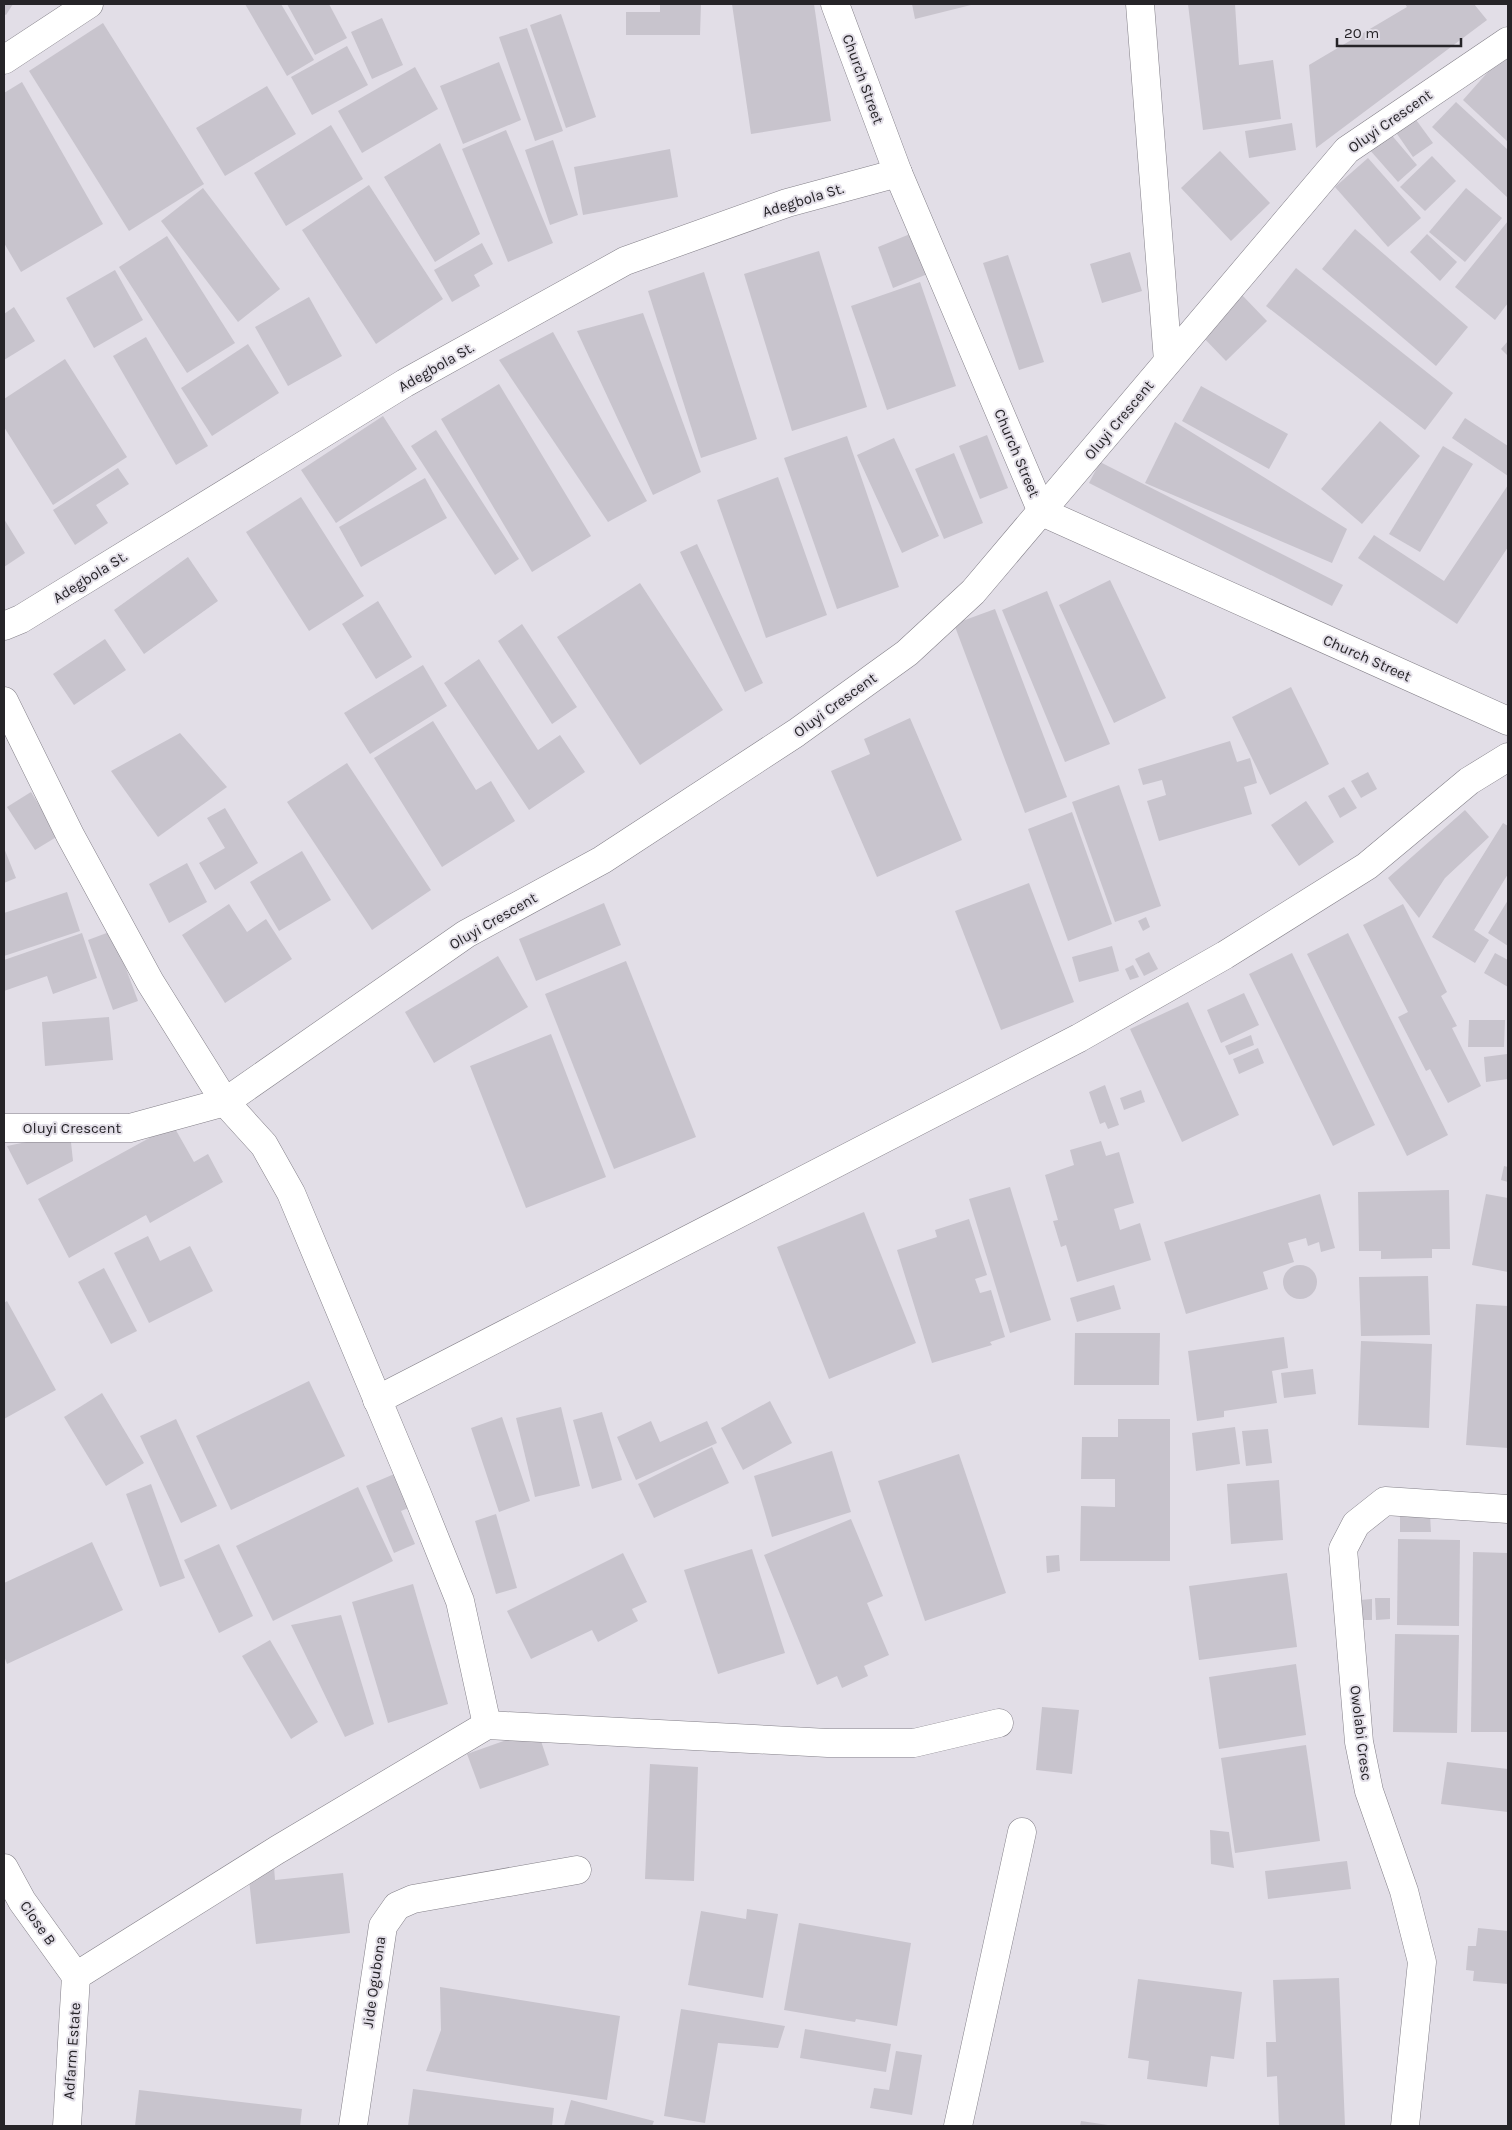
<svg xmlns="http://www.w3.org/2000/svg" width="1512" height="2130" viewBox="0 0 1512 2130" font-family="Karla,sans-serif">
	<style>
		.building { fill: #c8c4cd }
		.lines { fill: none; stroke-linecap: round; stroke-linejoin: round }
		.minor-casing { stroke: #848089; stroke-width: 29 }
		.minor { stroke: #fff; stroke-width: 28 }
		.labels { text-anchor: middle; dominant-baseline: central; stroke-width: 4; stroke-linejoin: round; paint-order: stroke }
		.street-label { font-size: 15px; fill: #262428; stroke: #e2dee7 }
	</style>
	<rect width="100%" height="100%" fill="#e2dee7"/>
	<!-- building -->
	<g class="building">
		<path d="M4,4H13L6,15L4,14Z"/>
		<path d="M245,4H281L314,60L287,76Z"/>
		<path d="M287,4H329L347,38L315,55Z"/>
		<path d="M660,4H701L700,35H626V12H660Z"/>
		<path d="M732,4H814L831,121L751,134Z"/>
		<path d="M912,4H975L915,19Z"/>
		<path d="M1188,4H1235L1239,65L1273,60L1281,119L1203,130Z"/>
		<path d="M1405,4H1474L1487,20L1316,148L1309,65L1407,7Z"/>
		<path d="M561,14L596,117L566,128L530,25Z"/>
		<path d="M382,18L403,65L372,79L351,32Z"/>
		<path d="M103,23L204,184L129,231L29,71Z"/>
		<path d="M527,28L563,131L535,141L499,37Z"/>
		<path d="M347,46L368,85L312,115L291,77Z"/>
		<path d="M1503,55L1508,60V142L1463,100Z"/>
		<path d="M499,62L521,120L463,144L440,86Z"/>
		<path d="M415,67L438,109L362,153L338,111Z"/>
		<path d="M22,82L103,224L21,272L4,243V93Z"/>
		<path d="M267,86L296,134L225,176L196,128Z"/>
		<path d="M1456,102L1508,150V198L1432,127Z"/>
		<path d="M1414,117L1433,143L1413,157L1395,131Z"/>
		<path d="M1292,123L1296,150L1249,158L1245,131Z"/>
		<path d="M331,125L363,179L286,226L254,173Z"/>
		<path d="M506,130L553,243L508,262L462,149Z"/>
		<path d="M1389,132L1417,165L1398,182L1369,149Z"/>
		<path d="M553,140L578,215L550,225L525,150Z"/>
		<path d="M440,143L480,234L435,262L384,177Z"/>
		<path d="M670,149L678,197L583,215L574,167Z"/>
		<path d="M1220,151L1270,203L1231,241L1181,188Z"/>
		<path d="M1432,156L1456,181L1425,211L1400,187Z"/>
		<path d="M1368,158L1421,218L1388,247L1335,187Z"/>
		<path d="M369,185L443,299L376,344L302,230Z"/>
		<path d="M203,188L280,289L238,322L161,221Z"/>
		<path d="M1466,188L1502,218L1465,262L1429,232Z"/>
		<path d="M1508,221V303L1495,320L1455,287Z"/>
		<path d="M1355,229L1468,327L1436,366L1322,269Z"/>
		<path d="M920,230L935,271L893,288L878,247Z"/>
		<path d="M1427,234L1457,262L1440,281L1410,252Z"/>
		<path d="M167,236L235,343L187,373L119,267Z"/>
		<path d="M482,243L493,264L474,275L480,286L452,302L434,270Z"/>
		<path d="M819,251L867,407L792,431L744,274Z"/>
		<path d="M1130,252L1142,291L1102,303L1090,264Z"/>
		<path d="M1008,255L1044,362L1019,370L983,263Z"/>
		<path d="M1296,268L1453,393L1425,430L1266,306Z"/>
		<path d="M115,270L143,320L94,348L66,298Z"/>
		<path d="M704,272L757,439L701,458L648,291Z"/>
		<path d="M920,282L956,386L887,410L851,306Z"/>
		<path d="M1241,294L1267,321L1226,361L1200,334Z"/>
		<path d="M309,297L342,356L288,386L255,327Z"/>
		<path d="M14,307L35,341L4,360V314Z"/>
		<path d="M643,313L701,472L653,495L577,331Z"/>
		<path d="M553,332L647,501L608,522L499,360Z"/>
		<path d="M146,337L208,446L176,465L113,356Z"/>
		<path d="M1508,341V356L1501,349Z"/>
		<path d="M248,344L279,393L212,436L181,388Z"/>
		<path d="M65,359L127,457L53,505L4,427V399Z"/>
		<path d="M499,384L591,536L532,572L441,419Z"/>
		<path d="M1201,386L1288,434L1269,469L1182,421Z"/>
		<path d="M383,416L417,469L336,523L301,470Z"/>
		<path d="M1465,418L1508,446V476L1452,438Z"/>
		<path d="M1380,421L1420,456L1362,524L1321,489Z"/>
		<path d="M1175,422L1347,529L1332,563L1145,483Z"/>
		<path d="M436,430L519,559L495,575L411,446Z"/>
		<path d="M987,435L1008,488L980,499L959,446Z"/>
		<path d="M847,436L899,587L837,609L784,458Z"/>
		<path d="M894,438L939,536L902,553L857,455Z"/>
		<path d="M1443,446L1473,464L1420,552L1389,534Z"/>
		<path d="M954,453L983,523L944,539L915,469Z"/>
		<path d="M1100,462L1343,585L1332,606L1089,483Z"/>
		<path d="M118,468L129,484L96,505L108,523L75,545L53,510Z"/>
		<path d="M778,477L827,615L766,638L717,500Z"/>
		<path d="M425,478L447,518L361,567L339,527Z"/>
		<path d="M1508,485V547L1457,624L1358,558L1374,535L1444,581Z"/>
		<path d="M301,497L364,596L309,631L246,532Z"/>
		<path d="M4,519L25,553L4,567Z"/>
		<path d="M697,544L763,683L745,692L680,552Z"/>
		<path d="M188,557L218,601L144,654L114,610Z"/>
		<path d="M1110,580L1166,698L1114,723L1059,605Z"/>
		<path d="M640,583L723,710L640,765L557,637Z"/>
		<path d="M1047,591L1110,744L1065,762L1002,610Z"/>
		<path d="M378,601L412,657L376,679L342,624Z"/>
		<path d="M995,609L1067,797L1025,813L954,624Z"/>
		<path d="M522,624L577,707L552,724L498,641Z"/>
		<path d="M105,639L126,670L74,705L53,674Z"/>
		<path d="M479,659L538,750L560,735L585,772L529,810L444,683Z"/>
		<path d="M423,665L447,706L370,754L344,713Z"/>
		<path d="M1291,687L1329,764L1270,795L1232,717Z"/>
		<path d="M910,718L962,840L877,877L831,771L870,754L864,739Z"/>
		<path d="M433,721L476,790L491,781L515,821L442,867L374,758Z"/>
		<path d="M180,733L227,787L158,837L111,771Z"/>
		<path d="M1230,741L1237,762L1250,758L1257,783L1244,787L1252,814L1159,841L1147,801L1166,795L1162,780L1143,785L1138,769Z"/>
		<path d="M347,763L431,890L372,930L287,802Z"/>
		<path d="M1368,772L1377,789L1361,798L1351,781Z"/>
		<path d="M1119,785L1161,906L1115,922L1072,802Z"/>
		<path d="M1344,787L1357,808L1340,818L1328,796Z"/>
		<path d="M31,792L58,836L35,850L7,807Z"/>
		<path d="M1306,801L1334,842L1299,866L1271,825Z"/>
		<path d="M225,808L258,863L215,890L199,863L225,848L207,818Z"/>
		<path d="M1465,810L1489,837L1445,878L1419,918L1388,878Z"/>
		<path d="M1072,812L1112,924L1068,941L1028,829Z"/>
		<path d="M1503,823L1508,826V874L1474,930L1489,940L1475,963L1432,937Z"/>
		<path d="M4,848L16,878L4,883Z"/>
		<path d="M302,851L331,900L279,931L250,882Z"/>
		<path d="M187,863L207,902L169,923L149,884Z"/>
		<path d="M1029,883L1074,1002L1001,1030L955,911Z"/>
		<path d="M67,892L80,931L4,956V913Z"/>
		<path d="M1508,900V946L1488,933Z"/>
		<path d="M604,903L621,945L536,981L519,939Z"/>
		<path d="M229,904L247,932L266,919L292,959L225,1003L182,935Z"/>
		<path d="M1403,904L1447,992L1441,996L1457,1026L1452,1028L1481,1086L1448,1103L1430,1069L1426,1071L1398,1017L1408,1012L1363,925Z"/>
		<path d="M1146,917L1150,927L1143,931L1138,921Z"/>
		<path d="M112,931L138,1001L113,1010L88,940Z"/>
		<path d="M82,933L97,978L53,994L47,976L4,991V960Z"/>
		<path d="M1348,933L1448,1135L1407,1156L1307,954Z"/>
		<path d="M1112,946L1119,971L1079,982L1072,957Z"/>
		<path d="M1149,952L1158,969L1144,976L1135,959Z"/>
		<path d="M1292,953L1375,1125L1333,1146L1249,974Z"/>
		<path d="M1495,953L1508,960V987L1484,973Z"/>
		<path d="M498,956L528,1007L434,1063L405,1012Z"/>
		<path d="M626,961L696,1137L614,1169L545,994Z"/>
		<path d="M1133,965L1139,977L1130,980L1125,969Z"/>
		<path d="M1244,993L1259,1025L1221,1043L1207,1010Z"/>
		<path d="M1188,1002L1239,1115L1182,1142L1130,1029Z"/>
		<path d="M109,1017L113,1060L45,1066L42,1022Z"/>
		<path d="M1469,1020H1505L1504,1047H1468Z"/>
		<path d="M551,1034L606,1177L526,1208L470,1066Z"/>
		<path d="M1251,1035L1254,1045L1229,1055L1225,1046Z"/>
		<path d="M1258,1048L1264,1063L1239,1074L1233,1059Z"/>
		<path d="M1507,1054L1508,1079L1486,1082L1484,1057Z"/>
		<path d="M1105,1085L1119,1125L1108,1129L1105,1122L1100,1124L1089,1092Z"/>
		<path d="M1141,1090L1145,1102L1124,1110L1120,1098Z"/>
		<path d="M173,1125L194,1162L208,1154L223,1182L150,1223L146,1215L69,1258L38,1199Z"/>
		<path d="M70,1133L73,1161L27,1185L7,1146Z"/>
		<path d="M1101,1141L1106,1156L1119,1152L1134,1203L1114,1209L1120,1230L1140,1223L1151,1260L1077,1282L1066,1245L1061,1247L1053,1221L1058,1220L1045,1175L1074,1165L1070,1150Z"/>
		<path d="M1504,1166L1508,1167V1182L1501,1180Z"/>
		<path d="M1010,1187L1051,1320L1010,1333L969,1199Z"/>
		<path d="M1449,1190L1450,1249H1432V1258L1381,1259V1251H1359L1358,1192Z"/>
		<path d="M1320,1194L1335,1248L1321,1252L1319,1242L1308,1246L1306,1238L1288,1243L1294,1262L1263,1272L1268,1289L1186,1314L1164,1242Z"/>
		<path d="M1486,1194L1508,1198V1272L1472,1265Z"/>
		<path d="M864,1212L916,1343L829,1379L777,1247Z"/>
		<path d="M969,1219L987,1275L975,1279L980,1293L991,1290L1005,1337L990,1342L992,1345L932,1363L897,1250L937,1237L935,1230Z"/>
		<path d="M148,1236L160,1261L190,1246L213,1291L149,1323L114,1253Z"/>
		<circle cx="1300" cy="1282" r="17"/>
		<path d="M104,1268L137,1331L111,1344L78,1282Z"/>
		<path d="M1428,1276L1430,1335L1361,1336L1359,1277Z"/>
		<path d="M1114,1285L1121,1309L1077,1322L1070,1298Z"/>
		<path d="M7,1301L56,1390L4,1419V1303Z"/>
		<path d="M1476,1304L1508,1306V1448L1466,1445Z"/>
		<path d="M1075,1333H1160L1159,1385H1074Z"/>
		<path d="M1284,1337L1288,1368L1272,1371L1277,1403L1224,1411V1417L1197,1421L1188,1351Z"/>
		<path d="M1361,1341L1432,1344L1429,1428L1358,1425Z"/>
		<path d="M1313,1369L1316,1394L1284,1398L1281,1373Z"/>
		<path d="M309,1381L345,1456L231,1510L196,1436Z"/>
		<path d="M102,1393L144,1463L106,1486L64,1417Z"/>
		<path d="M770,1401L792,1443L743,1470L721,1428Z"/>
		<path d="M561,1407L580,1486L535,1497L516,1418Z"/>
		<path d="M602,1412L622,1480L592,1489L573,1420Z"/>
		<path d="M502,1417L530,1501L499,1512L471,1428Z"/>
		<path d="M176,1419L217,1506L181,1523L140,1436Z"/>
		<path d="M1118,1419H1170V1561H1080L1081,1506L1115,1507V1479H1081L1082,1437H1118Z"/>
		<path d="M651,1421L660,1442L707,1421L717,1443L636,1480L617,1437Z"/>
		<path d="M1235,1427L1240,1464L1196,1471L1192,1433Z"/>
		<path d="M1268,1429L1272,1463L1246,1466L1242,1431Z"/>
		<path d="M712,1447L729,1483L654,1518L638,1484Z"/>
		<path d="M832,1451L851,1512L772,1537L754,1476Z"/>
		<path d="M959,1454L1006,1593L925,1621L878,1481Z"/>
		<path d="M399,1472L413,1506L401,1511L415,1544L394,1553L366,1486Z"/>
		<path d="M1279,1480L1283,1540L1231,1544L1227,1484Z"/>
		<path d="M151,1484L185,1578L160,1587L126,1494Z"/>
		<path d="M358,1487L393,1561L273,1621L236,1546Z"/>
		<path d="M496,1514L517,1588L496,1594L475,1521Z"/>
		<path d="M1430,1515L1431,1532H1400V1516Z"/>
		<path d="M851,1519L883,1596L867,1603L889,1655L864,1666L868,1676L842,1688L837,1676L817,1685L764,1555Z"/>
		<path d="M1398,1539L1460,1540L1459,1626L1397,1625Z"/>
		<path d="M92,1542L123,1610L7,1664L4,1656V1583Z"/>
		<path d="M219,1544L253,1616L219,1633L184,1560Z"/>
		<path d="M752,1549L785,1653L718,1674L684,1570Z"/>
		<path d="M1473,1552L1508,1553V1732H1471Z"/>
		<path d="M623,1553L647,1602L632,1609L638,1621L598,1642L592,1630L531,1659L507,1611Z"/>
		<path d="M1059,1555L1060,1571L1047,1573L1046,1556Z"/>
		<path d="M1287,1573L1297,1647L1199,1660L1189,1586Z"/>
		<path d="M413,1584L448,1704L388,1723L352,1602Z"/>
		<path d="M1375,1598H1390V1619L1376,1620Z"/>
		<path d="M1372,1599V1620H1360V1600Z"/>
		<path d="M341,1615L374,1724L345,1737L291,1625Z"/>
		<path d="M1395,1634L1459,1635L1457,1733L1393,1732Z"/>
		<path d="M270,1640L318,1722L291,1739L242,1656Z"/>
		<path d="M1296,1664L1306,1735L1219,1749L1209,1677Z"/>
		<path d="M1042,1707L1079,1710L1072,1774L1036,1770Z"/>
		<path d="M537,1729L549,1765L480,1789L467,1754Z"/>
		<path d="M1306,1745L1320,1841L1235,1853L1221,1758Z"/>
		<path d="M1447,1762L1508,1769V1812L1441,1804Z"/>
		<path d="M650,1764L698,1767L694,1881L645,1879Z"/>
		<path d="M1210,1830L1229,1832L1234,1868L1211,1864Z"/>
		<path d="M1347,1861L1351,1889L1268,1899L1265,1871Z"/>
		<path d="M274,1867L275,1880L343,1873L350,1933L256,1944L248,1870Z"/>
		<path d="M747,1909L778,1914L763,1998L688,1985L701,1911L746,1919Z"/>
		<path d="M799,1923L911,1943L897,2026L856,2019L855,2022L784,2010Z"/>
		<path d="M1478,1928L1508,1931V1984L1473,1981L1474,1971L1466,1970L1468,1946H1476Z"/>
		<path d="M1339,1978L1345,2126H1279L1277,2076L1267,2077L1266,2042H1276L1273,1980Z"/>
		<path d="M1138,1979L1242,1992L1234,2059L1211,2056L1207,2087L1147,2079L1149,2061L1128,2058Z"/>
		<path d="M440,1987L620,2016L607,2100L426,2071L441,2030Z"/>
		<path d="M681,2009L785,2026L778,2048L718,2043L705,2123L664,2116Z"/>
		<path d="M805,2029L891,2044L886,2072L800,2058Z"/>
		<path d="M896,2051L922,2055L912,2115L870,2108L874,2088L889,2090Z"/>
		<path d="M413,2089L554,2108L552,2126H408Z"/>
		<path d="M139,2090L302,2109L300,2126H135Z"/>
		<path d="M571,2100L654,2121L652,2126H564Z"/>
		<path d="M1081,2121L1108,2125V2126H1080Z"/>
	</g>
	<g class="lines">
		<!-- minor casing -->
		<g class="minor-casing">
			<g id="minor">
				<path d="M835,4L898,173L1042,512L1508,721"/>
				<path d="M1140,4L1168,361"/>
				<path d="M4,60L89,4"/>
				<path d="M4,626L21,619L405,383L625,261L787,203L898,173"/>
				<path d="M4,701L70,835L150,982L225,1102L264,1145L291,1193L417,1494L460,1601L487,1725"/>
				<path d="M4,1128H130L225,1102L466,934L602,860L796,733L907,653L973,592L1347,150L1508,41"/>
				<path d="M377,1400L1079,1038L1225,955L1367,866L1469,781L1508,757"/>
				<path d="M4,1868L22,1901L76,1976"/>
				<path d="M76,1976L277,1850L487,1725L828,1743H914L999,1723"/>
				<path d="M67,2126L76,1976"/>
				<path d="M353,2126L383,1926L397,1906L413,1899L577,1870"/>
				<path d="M958,2126L1022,1832"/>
				<path d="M1405,2126L1422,1962L1404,1891L1369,1791L1359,1742L1343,1549L1356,1524L1385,1501L1508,1509"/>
			</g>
		</g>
		<!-- minor -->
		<use href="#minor" class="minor"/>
	</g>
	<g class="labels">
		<!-- street labels -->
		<g class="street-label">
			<text transform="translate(863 79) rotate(70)">Church Street</text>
			<text transform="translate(1390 121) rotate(-35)">Oluyi Crescent</text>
			<text transform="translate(803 200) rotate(-17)">Adegbola St.</text>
			<text transform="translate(436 367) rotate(-30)">Adegbola St.</text>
			<text transform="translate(1119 420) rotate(-50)">Oluyi Crescent</text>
			<text transform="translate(1017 453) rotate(67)">Church Street</text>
			<text transform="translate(90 577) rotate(-32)">Adegbola St.</text>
			<text transform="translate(1367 658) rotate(24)">Church Street</text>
			<text transform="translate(835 705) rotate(-36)">Oluyi Crescent</text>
			<text transform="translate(493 921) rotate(-30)">Oluyi Crescent</text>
			<text x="72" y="1128">Oluyi Crescent</text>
			<text transform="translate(1361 1733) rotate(83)">Owolabi Cresc</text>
			<text transform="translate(38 1923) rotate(55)">Close B</text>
			<text transform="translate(374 1982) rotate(-82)">Jide Ogubona</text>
			<text transform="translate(72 2051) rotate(-86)">Adfarm Estate</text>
		</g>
	</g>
	<!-- border -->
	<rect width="1512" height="2130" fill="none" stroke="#262428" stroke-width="10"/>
	<!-- scale -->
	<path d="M1337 38v8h124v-8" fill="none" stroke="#262428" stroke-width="2.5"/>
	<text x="1344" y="38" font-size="15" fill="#262428" stroke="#e2dee7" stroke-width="4" paint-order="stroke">20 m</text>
</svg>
